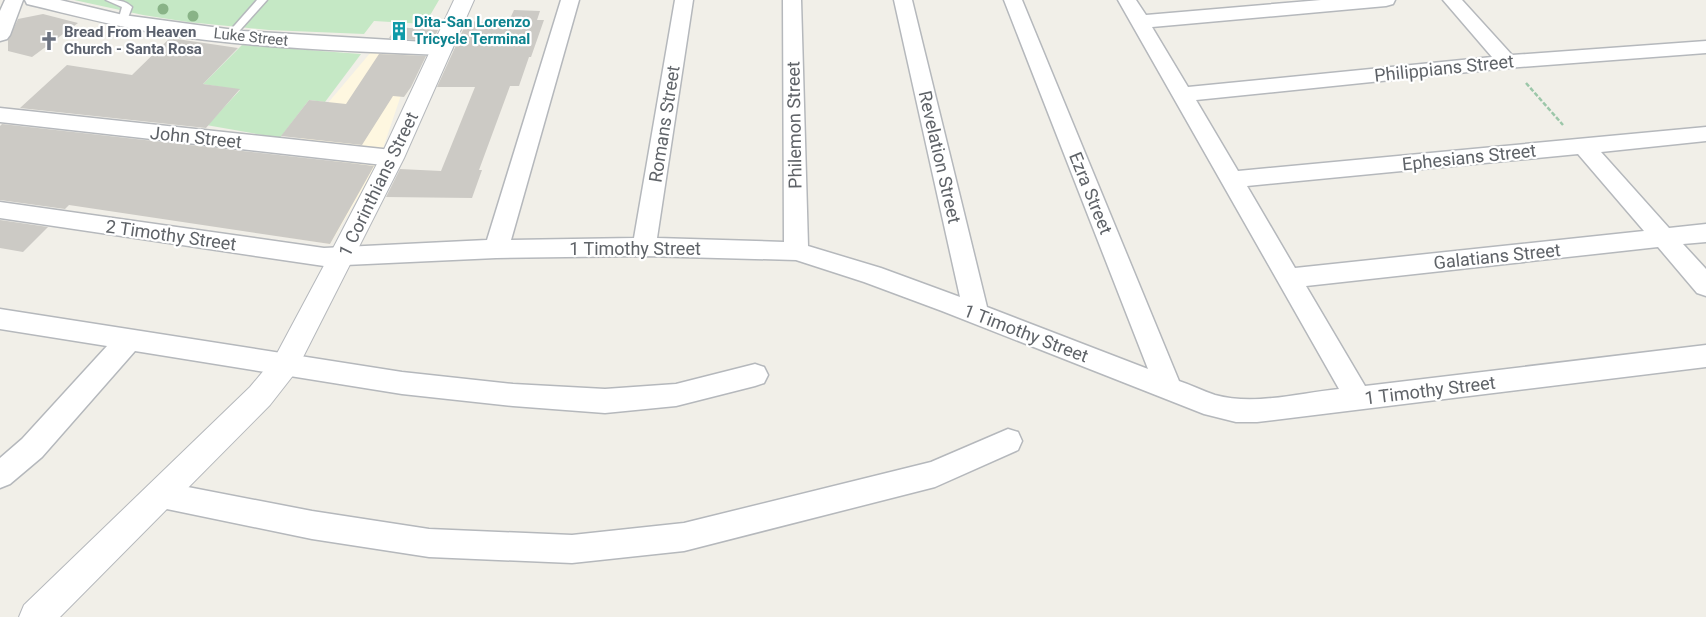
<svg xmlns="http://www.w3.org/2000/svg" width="1706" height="617" viewBox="0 0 1706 617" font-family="Roboto,sans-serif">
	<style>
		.commercial { fill: #fef7e0 }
		.green { fill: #c5e8c5 }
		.building { fill: #cccac5 }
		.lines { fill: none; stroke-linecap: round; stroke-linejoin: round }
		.service-casing { stroke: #b5b8bc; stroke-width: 3 }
		.minor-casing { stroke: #b5b8bc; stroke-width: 3 }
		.tertiary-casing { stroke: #b5b8bc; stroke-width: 2 }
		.path { stroke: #9cc7a9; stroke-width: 2.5; stroke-dasharray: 4.5 2; stroke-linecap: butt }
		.service { fill: #fff; fill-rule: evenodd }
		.minor { fill: #fff; fill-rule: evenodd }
		.tertiary { fill: #fff; fill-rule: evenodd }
		.tree { fill: #89b387 }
		.labels { text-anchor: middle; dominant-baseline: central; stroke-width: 4.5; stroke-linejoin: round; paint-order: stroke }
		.far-culture-label { font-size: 15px; font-weight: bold; fill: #0d838f; stroke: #fff; text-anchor: start }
		.far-worship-label { font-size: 15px; font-weight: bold; fill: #5b616d; stroke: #fff; text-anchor: start }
		.far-street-label { font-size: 15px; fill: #5f6368; stroke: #fff }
		.street-label { font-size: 18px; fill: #5f6368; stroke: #fff }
	</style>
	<rect width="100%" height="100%" fill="#f1efe8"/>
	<!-- commercial -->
	<path class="commercial" d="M371,52L415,54L377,166L330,244L279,236L334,162L299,137Z"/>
	<!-- green -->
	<g class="green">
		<path d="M74,0H439L425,24L374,21L364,34L269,30L188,22L143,15Z"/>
		<path d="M242,45L361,54L325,102L309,100L280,138L189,122L215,117L240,90L203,84Z"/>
	</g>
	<!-- building -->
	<g class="building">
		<path d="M514,10L540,11L537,20H544L531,57H529L519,86H510L479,170H482L472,198L386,197L400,169L441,171L475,87H437L467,21L508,23Z"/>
		<path d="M43,14L78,23L32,57L8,51V40L18,19Z"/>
		<path d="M396,27L438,30L433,41L389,38Z"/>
		<path d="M170,38L238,48L203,84L240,89L206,128L20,108L67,65L132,75Z"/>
		<path d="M379,54L426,56L411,87L404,97L393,96L362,145L281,136L309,100L346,104Z"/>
		<path d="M2,124L350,163L374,166L330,244L69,205L65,209L0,200V126Z"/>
		<path d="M0,220L48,227L23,252L0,248Z"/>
	</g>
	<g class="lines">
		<!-- service casing -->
		<g class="service-casing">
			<g id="service">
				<path d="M106,0C117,0 125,0 132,7L126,23L123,24L118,21L122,7Z"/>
				<path d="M257,0H267L233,38H227V34Z"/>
			</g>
		</g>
		<!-- minor casing -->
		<g class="minor-casing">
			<g id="minor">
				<path d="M5,0H23L10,35L7,39L0,41V11Z"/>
				<path d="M25,0H60L123,15L242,31L442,43L449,45L452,49L449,53L442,55C348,51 254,48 161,34C116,26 72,15 27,4Z"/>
				<path d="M561,0H579L511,240L634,238L675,0H693L657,238L784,242L783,0H801L808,246L881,268L960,297L894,0H912L987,307L1148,369L1004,0H1022L1179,381C1191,385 1203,391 1215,395C1254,406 1299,393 1339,389L1118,0H1136L1146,15L1321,0H1395L1393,4L1386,6L1152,27L1188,87L1492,57L1443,0H1462L1512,55L1706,41V53L1507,68L1196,100L1238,171L1706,127V141L1601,152L1669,228L1706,224V242L1683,244L1706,269V296L1697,293L1658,247L1306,286L1365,386L1706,345V367L1257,422H1236L1204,414L942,311L864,282L796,260L644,256L496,258L324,266L0,218V202L324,248L487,240ZM1578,154L1644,231L1295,268L1247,186Z"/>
				<path d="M0,108L392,150L400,153L403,158L400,163L392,166L0,122Z"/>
				<path d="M0,309L402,372L513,384L605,389L676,384L755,364L764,367L768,375L764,383L755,386L676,406L605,413L513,406L402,394L135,351L42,457L10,484L0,488V458L22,439L107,346L0,329Z"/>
				<path d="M1008,429L1018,432L1022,441L1018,450L935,487L684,551L572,563L429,557L312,539L162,508L152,504L148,495L152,486L162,482L312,511L429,529L572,535L684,523L931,462Z"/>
			</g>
		</g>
		<!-- tertiary casing -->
		<g class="tertiary-casing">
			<path id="tertiary" d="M454,0H474L404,158L295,373L270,405L60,617H19L24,605L250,387L275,357L329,256L380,158Z"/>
		</g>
		<!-- path -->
		<path class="path" d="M1526,83L1563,125"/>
		<!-- service -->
		<use href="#service" class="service"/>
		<!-- minor -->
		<use href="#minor" class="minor"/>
		<!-- tertiary -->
		<use href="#tertiary" class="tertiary"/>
	</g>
	<!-- trees -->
	<g class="tree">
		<circle cx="163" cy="9" r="5.5"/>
		<circle cx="193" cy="16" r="5.5"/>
	</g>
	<!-- icons -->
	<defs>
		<g id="building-bare" transform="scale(1.5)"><path d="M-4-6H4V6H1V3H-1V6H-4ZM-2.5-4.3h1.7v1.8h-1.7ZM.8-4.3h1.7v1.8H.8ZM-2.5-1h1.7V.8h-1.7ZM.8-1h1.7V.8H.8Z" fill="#0f9aa8" stroke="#fff" stroke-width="2.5" paint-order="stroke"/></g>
		<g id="church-bare" transform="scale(1.5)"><path d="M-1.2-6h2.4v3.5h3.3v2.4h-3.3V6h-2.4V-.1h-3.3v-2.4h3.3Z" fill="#6b7280" stroke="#fff" stroke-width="2.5" paint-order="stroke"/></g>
	</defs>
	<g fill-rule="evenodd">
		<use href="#building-bare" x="399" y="31"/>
		<use href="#church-bare" x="49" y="41"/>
	</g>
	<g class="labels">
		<!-- far-culture labels -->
		<g class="far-culture-label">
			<text x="414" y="22">Dita-San Lorenzo<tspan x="414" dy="17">Tricycle Terminal</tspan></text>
		</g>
		<!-- far-worship labels -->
		<g class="far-worship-label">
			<text x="64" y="32">Bread From Heaven<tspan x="64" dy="17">Church - Santa Rosa</tspan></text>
		</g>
		<!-- far-street labels -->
		<g class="far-street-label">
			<text transform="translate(251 37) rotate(6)">Luke Street</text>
		</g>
		<!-- street labels -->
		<g class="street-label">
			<text transform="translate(1444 68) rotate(-6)">Philippians Street</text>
			<text transform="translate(664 124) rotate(-81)">Romans Street</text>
			<text transform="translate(794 125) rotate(-91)">Philemon Street</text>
			<text transform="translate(196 137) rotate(6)">John Street</text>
			<text transform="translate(940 157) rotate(77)">Revelation Street</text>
			<text transform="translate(1469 157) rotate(-6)">Ephesians Street</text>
			<text transform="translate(378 184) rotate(-64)">1 Corinthians Street</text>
			<text transform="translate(1091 193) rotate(68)">Ezra Street</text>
			<text transform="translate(171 235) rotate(8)">2 Timothy Street</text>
			<text x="635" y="248">1 Timothy Street</text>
			<text transform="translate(1497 256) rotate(-6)">Galatians Street</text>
			<text transform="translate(1026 333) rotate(21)">1 Timothy Street</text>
			<text transform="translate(1430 390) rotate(-7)">1 Timothy Street</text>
		</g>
	</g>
</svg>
